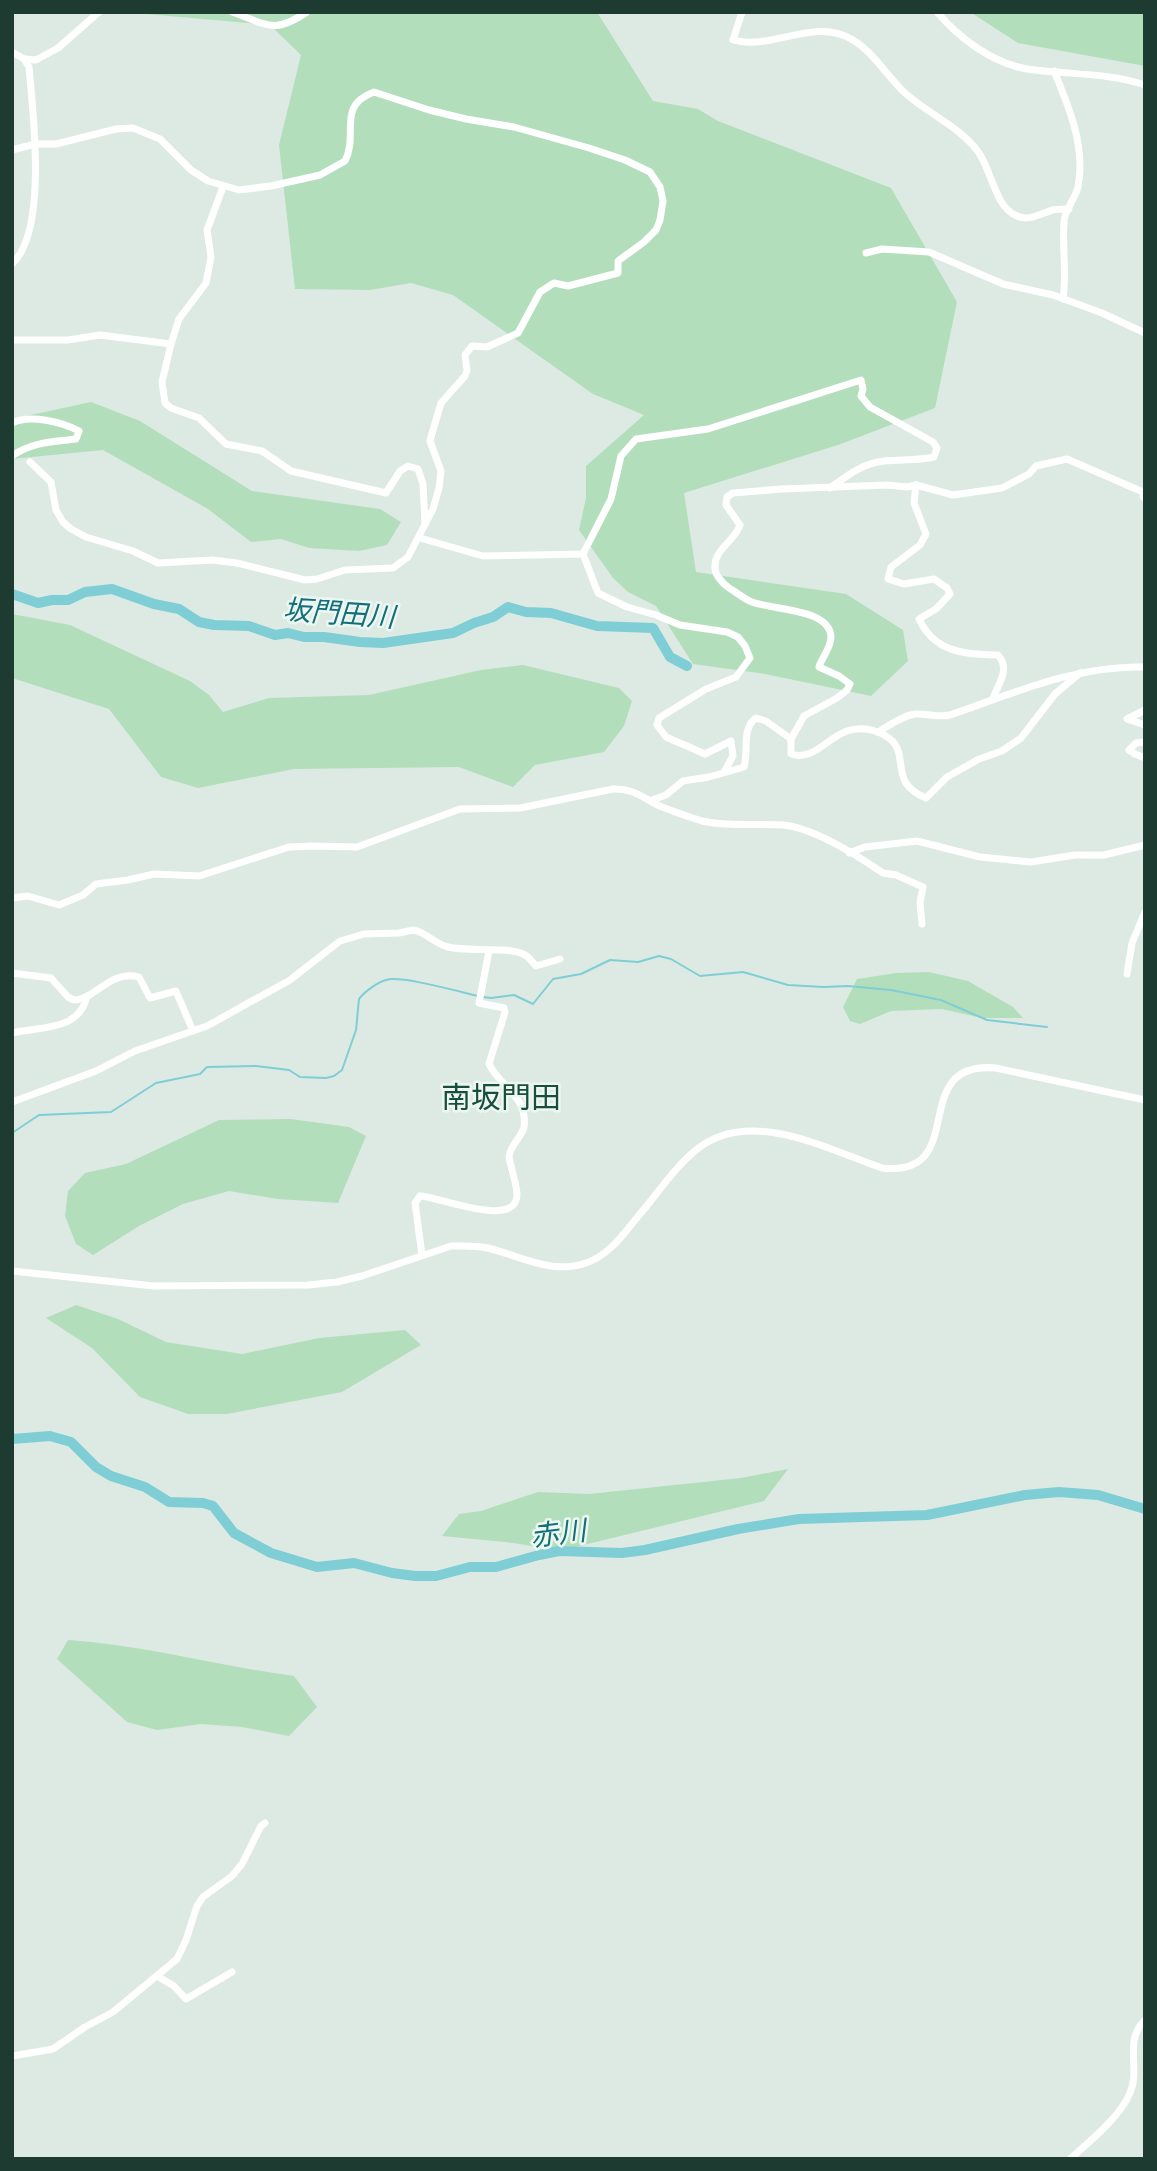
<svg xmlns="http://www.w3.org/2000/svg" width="1157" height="2171" viewBox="0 0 1157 2171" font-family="Cabin,'Noto Sans JP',sans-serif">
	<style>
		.green { fill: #b3debc }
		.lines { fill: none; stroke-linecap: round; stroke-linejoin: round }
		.stream { stroke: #7fced5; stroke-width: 2 }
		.river { stroke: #7fced5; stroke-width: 10 }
		.minor { stroke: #fff; stroke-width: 7 }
		.labels { text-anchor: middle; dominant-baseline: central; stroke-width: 5; stroke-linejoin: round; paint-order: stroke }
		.water-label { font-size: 28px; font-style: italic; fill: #13707b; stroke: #edf7f1 }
		.quarter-label { font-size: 30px; fill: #184e3d; stroke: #edf7f1 }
	</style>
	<rect width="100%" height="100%" fill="#ddeae3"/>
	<!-- green -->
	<g class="green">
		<path d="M124,12H597L653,101L698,109L718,121L891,188L957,302L935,408L838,445L684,493L696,572L846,594L903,630L908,661L871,696L765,674L693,664L656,606L628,592L613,578L579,530L586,498V466L644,415L593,394L453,295L411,283L370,290L295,289L279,145L301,55L270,25Z"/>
		<path d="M970,12H1145V66L1018,43Z"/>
		<path d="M91,402L140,421L252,491L380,509L401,522L387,545L359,551L309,548L281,539L251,542L208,509L103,450L12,459V419Z"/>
		<path d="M12,614L70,625L190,681L209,695L223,712L269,698L369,695L481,670L523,665L619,688L632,701L624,726L604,752L535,765L513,787L459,767L294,769L198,788L161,777L109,709L12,678Z"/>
		<path d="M929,972L968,981L1013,1007L1023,1018H982L942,1009L891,1011L860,1024L850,1021L843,1007L857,979L896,973Z"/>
		<path d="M291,1119L349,1127L366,1136L338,1203L278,1199L229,1191L183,1204L139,1226L93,1255L76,1244L65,1216L68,1191L85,1173L126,1164L219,1120Z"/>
		<path d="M76,1305L118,1319L166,1342L242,1354L319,1338L405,1330L421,1345L342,1392L227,1414H188L140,1397L92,1348L46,1318Z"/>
		<path d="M788,1469L764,1501L559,1551L514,1543L442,1536L459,1514L481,1511L538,1492L589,1494L741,1478Z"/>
		<path d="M68,1640C144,1645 218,1666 294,1676L317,1707L289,1736L242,1727L201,1724L157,1730L127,1722L57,1659Z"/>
	</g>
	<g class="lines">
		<!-- stream -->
		<g class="stream">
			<path d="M483,997L491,998L514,995L533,1004L553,979L581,974L610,960L638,962L659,956L671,959L700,976L743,972L788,985L823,987L848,986L891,990L941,1000L987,1020L1047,1027"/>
			<path d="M12,1133L39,1115L111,1112L156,1083L200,1074L207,1067L256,1066L289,1070L300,1077L326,1078L334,1076L342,1070L356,1030L359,999C364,992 378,982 386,980C400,975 460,992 478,996"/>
		</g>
		<!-- river -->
		<g class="river">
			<path d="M12,594L38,603L52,600H68L85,592L112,589L154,604L179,609L199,622L214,625L249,626L275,635L288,633L304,637H324L360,642L383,643L453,633L474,623L493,617L508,607L526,612L551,613L597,626L653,628L670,657L687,666"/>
			<path d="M12,1439L50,1436L71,1442L96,1467L111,1476L145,1487L169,1502L203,1503L213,1506L234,1533L271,1553L317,1567L354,1563L392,1573L415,1576H436L470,1567H496L539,1555L559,1551L622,1553L645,1550L738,1529L799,1519L927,1515L1025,1495L1059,1492L1098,1495L1145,1509"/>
		</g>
		<!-- minor -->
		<g class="minor">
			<path d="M232,12C267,24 273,35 307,12"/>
			<path d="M742,12L733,40C772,51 815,16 853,40C874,53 887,76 905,93C928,114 961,127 979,153C992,172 995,207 1017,216C1030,222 1041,213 1053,210C1058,209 1063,209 1069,209"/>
			<path d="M937,12C959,38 992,63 1027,69C1067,75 1106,72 1145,85"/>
			<path d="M12,52L24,59L29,67C33,113 48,231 12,264"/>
			<path d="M24,59L36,60L58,48L99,12"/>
			<path d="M1054,71C1069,107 1086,147 1078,187C1075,200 1064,210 1064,222C1062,248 1067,273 1063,299"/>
			<path d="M12,150L35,144H56L116,129L133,128L160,139L191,170L208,181L239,190L271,186L320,175L345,161C359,134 336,106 374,92L429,110L466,119L514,127L589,148L625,160L650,172L660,187L663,201L660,220L656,230L644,242L618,261V273L568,286L554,283L540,292L518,333L487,347L472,346L465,355L467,370L465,376L441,403L431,437L430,441L441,471L439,488L433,509L408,557L393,568L345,570L317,579L305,580L237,563L212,560L158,563L133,551L86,537L71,529L63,522L56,510L51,482L30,462"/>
			<path d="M223,187L207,230L211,257L206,283L179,319L171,344L162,382L165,403L171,408L199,418L226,444L262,451L291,471L386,493L400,471L408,466L418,469L423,484L425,524"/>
			<path d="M866,253L882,249L929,252L1003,284L1053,295L1102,313L1145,333"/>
			<path d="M12,340H68L100,335L171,344"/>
			<path d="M12,423C30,414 62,422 79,431L76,439C53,442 31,442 12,456"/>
			<path d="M916,485L914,503L926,534L920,545L891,567L888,579L904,584L934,579L947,588L950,594L936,609L919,619C935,653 964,654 998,655C1011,670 998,684 992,700"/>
			<path d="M420,538L483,556L583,554"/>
			<path d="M583,554L611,499L621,456L636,439L708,429L861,380L863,389L861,396L870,407L933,442L937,448L934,457C918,461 901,459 884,461C863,463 847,476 830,488"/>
			<path d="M583,554L598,593L627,607L656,615L680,625L727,632L738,637L745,646L750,658L736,677L706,689L659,718L657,725L666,737L705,754L731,741L733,756L724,772"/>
			<path d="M1080,673L1055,694L1021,738L1002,751L979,759L947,777L926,798C881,780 920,746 875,731C833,718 822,764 791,754V739L804,716L837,698L847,690L850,684L839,676L819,667C822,657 831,648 831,637C830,608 771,610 752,602C744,599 736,592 729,588C722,583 714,574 715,566C715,549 735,541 740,525L726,505L727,497L733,493L782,489L887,485L907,487L916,485L953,495L1002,488L1029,474L1036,466L1067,459L1143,492V497L1145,498"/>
			<path d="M1145,710L1127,719L1145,725"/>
			<path d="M878,732C889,726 901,716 915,714C927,713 937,718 950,715C1014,693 1076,665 1145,667"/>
			<path d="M1145,742L1136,743L1129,750L1135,754L1145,758"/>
			<path d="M652,800L666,795L683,781L709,777L744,767C749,752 741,728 756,718L766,721L791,739"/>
			<path d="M849,853L865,847L917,841L980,857L1031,862L1075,855H1104L1145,845"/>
			<path d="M12,898L28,896L59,905L83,895L96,884L128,880L154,874L199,876L289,847L312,846L357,847L460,809L520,808L613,789C634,788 644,799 662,807C675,812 689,817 702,821C727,827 757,823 783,825C812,827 858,856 883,873L896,875L923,887L920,903L922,924"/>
			<path d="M12,973L51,978L68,997L74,1000C95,1000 110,969 139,977L150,998L176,991L193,1031"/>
			<path d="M1127,974L1132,943L1145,912"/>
			<path d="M12,1033C40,1026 79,1032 87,996"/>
			<path d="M12,1102L96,1071L135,1051L207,1026L290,980L340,941L364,934L399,933L413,930C426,932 435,944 448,947C468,952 510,946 525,955C529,957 533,963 536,966L560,959"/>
			<path d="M422,1255L415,1203L420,1196C437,1196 516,1230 517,1195C517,1184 511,1169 509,1157C510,1145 522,1137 524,1127C528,1096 500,1087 489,1064L505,1012L504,1008L479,1003L489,951"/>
			<path d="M12,1271L154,1286L308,1285L337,1282L362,1276L451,1246C463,1246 475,1245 488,1248C520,1256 553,1275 586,1263C610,1255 624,1233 640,1214C658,1193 674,1168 696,1150C749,1106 826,1149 882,1168C972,1178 905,1060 996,1068L1145,1100"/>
			<path d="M157,1976L174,1986L186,1999L232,1972"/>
			<path d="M12,2056L53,2049L85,2027L113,2012L177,1959L186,1940L197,1906L203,1897L232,1876L242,1864L261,1826L265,1823"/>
			<path d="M1070,2159C1089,2142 1120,2117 1130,2093C1141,2068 1123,2041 1145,2020"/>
		</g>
	</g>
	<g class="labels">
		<!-- water labels -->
		<g class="water-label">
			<text transform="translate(339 613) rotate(4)">坂門田川</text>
			<text transform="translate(558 1533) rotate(-7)">赤川</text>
		</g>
		<!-- quarter labels -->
		<g class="quarter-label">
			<text x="501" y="1097">南坂門田</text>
		</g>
	</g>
	<!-- border -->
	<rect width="1157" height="2171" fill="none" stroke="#1d3b31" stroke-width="28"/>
</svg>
